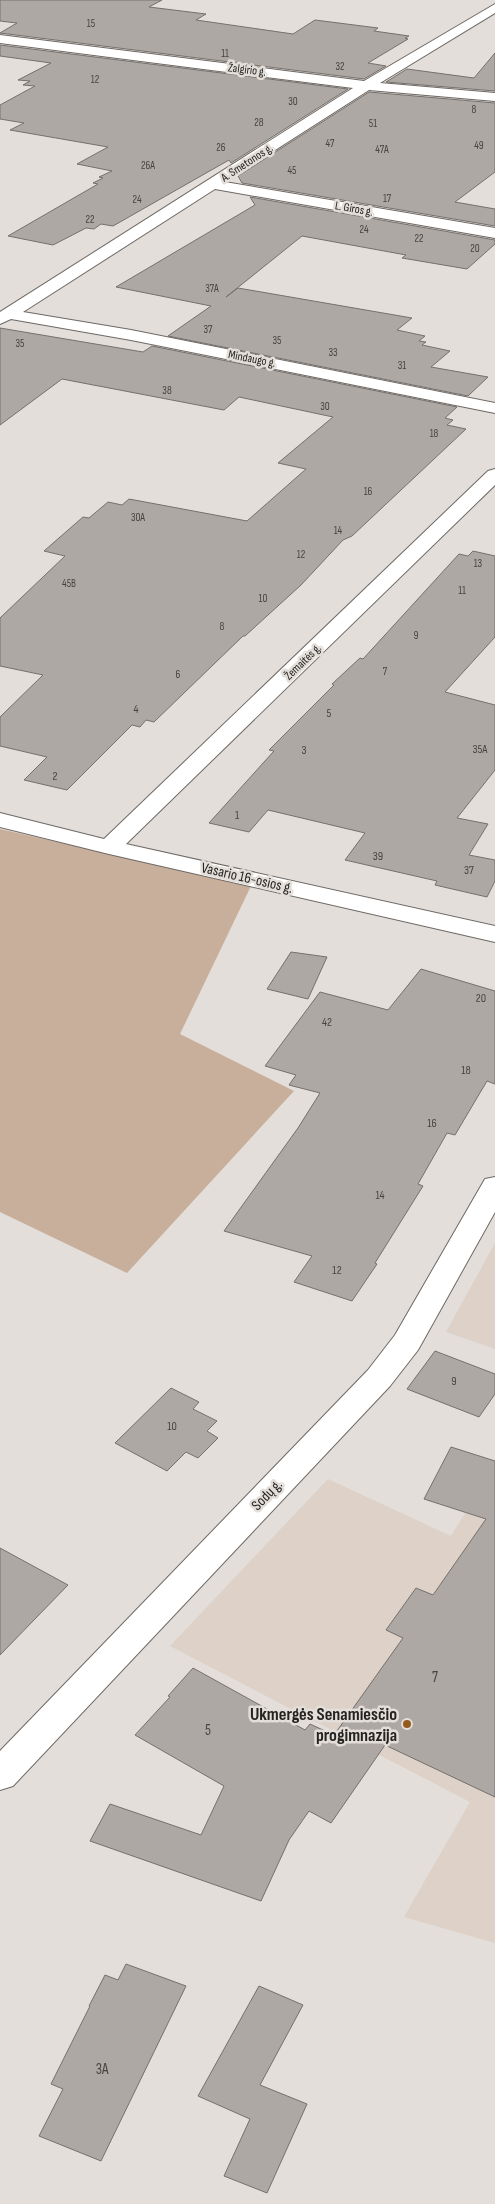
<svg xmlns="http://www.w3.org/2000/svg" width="495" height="2204" viewBox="0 0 495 2204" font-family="'Sofia Sans Condensed',sans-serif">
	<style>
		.built { fill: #ddd1c8 }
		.green { fill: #c8af9b }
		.building { fill: #aea8a4; stroke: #75706c }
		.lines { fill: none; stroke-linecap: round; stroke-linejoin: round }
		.minor-casing { stroke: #6e6965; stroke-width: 2 }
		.minor { fill: #fff; fill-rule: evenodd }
		.poi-dot { fill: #975a1d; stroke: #e3ded9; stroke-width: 2 }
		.labels { text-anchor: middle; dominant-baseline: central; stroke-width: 5; stroke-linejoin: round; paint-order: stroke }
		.far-number-label { font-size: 11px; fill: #474442 }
		.far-street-label { font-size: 12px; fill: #252321; stroke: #e3ded9 }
		.number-label { font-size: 12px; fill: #474442 }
		.street-label { font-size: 15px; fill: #252321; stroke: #e3ded9 }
		.near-number-label { font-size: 15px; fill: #474442 }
		.near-poi-label { font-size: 18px; font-weight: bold; fill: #252321; stroke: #e3ded9; text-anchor: end }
	</style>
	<rect width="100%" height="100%" fill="#e3ded9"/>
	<!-- built -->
	<g class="built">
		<path d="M495,1243V1349L446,1332Z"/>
		<path d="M495,1464V1943L404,1917L470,1802L170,1646L328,1479L451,1536Z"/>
	</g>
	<!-- green -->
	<path class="green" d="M0,829L251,886L180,1034L294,1091L127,1273L0,1212Z"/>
	<!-- building -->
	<g class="building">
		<path d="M0,0H162L149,7L206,14L196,20L293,34L315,20L378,28L374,31L409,36L405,38L408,39L368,63L386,66L364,79L0,33L17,23L0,21Z"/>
		<path d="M0,45L348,89L231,163L229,160L113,226L101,224L94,229L86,228L53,245L8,236L98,184L93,183L103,178L99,177L112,171L77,164L108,147L10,130L24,123L0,119V105L35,86L23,85L30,81L18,80L51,63L0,56Z"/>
		<path d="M495,53V91L386,82L407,69L474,78Z"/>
		<path d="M369,92L495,103V172L455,202L495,209V226L242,183L238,176Z"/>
		<path d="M250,197L495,240V244L467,269L402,258L406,255L302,236L226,297L238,288L412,318L397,330L425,336L419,341L426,342L422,345L450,351L431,367L488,377L468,396L168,336L211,306L116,287L255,205Z"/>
		<path d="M0,328L143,352L152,346L457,407L445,418L453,420L447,425L466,429L352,536L343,540L301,585L245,636H243L154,722L146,720L140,727L132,725L67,790L24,780L47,757L0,746V717L43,675L0,666V618L65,556L44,551L83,517L89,518L108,502L122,505L129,499L247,521L306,469L278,463L333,417L239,397L224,410L62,379L0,425Z"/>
		<path d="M473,551L495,556V637L445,692L495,705V770L457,818L488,824L469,855L495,860V881L487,897L435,885L437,881L345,860L365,833L268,810L249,832L209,823L274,751L269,750L334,685L332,684L360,658L363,659L459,554L468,556Z"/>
		<path d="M291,952L327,957L308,999L267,989Z"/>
		<path d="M421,969L495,991V1084L487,1081L455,1135L447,1133L418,1184L423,1186L375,1263L377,1264L352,1301L294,1282L312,1256L224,1231L298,1128L320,1093L289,1085L296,1075L265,1066L320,992L388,1010Z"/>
		<path d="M435,1351L495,1374V1394L479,1417L407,1389Z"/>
		<path d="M171,1388L199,1402L193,1409L217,1421L207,1431L218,1438L198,1458L186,1452L167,1471L115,1443Z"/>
		<path d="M451,1447L495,1461V1797L385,1745L331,1823L309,1811L289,1840L261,1901L90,1841L110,1804L201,1835L224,1786L135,1735L170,1697L168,1696L193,1668L305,1730L310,1724L334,1735L403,1638L386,1630L416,1588L433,1595L486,1519L424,1499Z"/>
		<path d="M0,1548L68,1585L0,1655Z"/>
		<path d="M126,1964L186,1986L101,2161L39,2136L63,2089L51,2084L90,2006H89L105,1975L118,1980Z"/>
		<path d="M259,1986L303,2005L260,2085L307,2104L267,2193L224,2176L250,2119L198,2096Z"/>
	</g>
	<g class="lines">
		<!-- minor casing -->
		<g class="minor-casing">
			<g id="minor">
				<path d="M495,4V13L380,83L495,93V101L369,90L225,182L495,228V238L215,189L23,312L131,330L495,403V413L131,340L11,319L0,324V312L353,88L0,43V35L364,81Z"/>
				<path d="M495,469V485L126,844L495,926V942L109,854L0,827V813L104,839L488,471Z"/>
				<path d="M495,1177V1212L418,1350L390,1386L13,1786L0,1790V1751L368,1370L395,1335L485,1179Z"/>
			</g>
		</g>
		<!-- minor -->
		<use href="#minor" class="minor"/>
	</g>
	<!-- markers -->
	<circle class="poi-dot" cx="407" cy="1724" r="5"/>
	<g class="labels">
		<!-- far-number labels -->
		<g class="far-number-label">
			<text x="91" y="23">15</text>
			<text x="225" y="53">11</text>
			<text x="340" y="66">32</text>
			<text x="95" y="79">12</text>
			<text x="293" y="101">30</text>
			<text x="474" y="109">8</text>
			<text x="259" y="122">28</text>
			<text x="373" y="123">51</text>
			<text x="330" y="143">47</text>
			<text x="479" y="145">49</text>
			<text x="221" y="147">26</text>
			<text x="382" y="149">47A</text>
			<text x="148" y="165">26A</text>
			<text x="292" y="170">45</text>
			<text x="387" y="198">17</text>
			<text x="137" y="199">24</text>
			<text x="90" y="219">22</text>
			<text x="364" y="229">24</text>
			<text x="419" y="238">22</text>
			<text x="475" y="248">20</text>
			<text x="212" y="288">37A</text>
			<text x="208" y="329">37</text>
			<text x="277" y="340">35</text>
			<text x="20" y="343">35</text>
			<text x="333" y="352">33</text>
			<text x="402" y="365">31</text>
			<text x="167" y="390">38</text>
			<text x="325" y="406">30</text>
			<text x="434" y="433">18</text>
			<text x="368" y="491">16</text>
			<text x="138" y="517">30A</text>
			<text x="338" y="530">14</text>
			<text x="301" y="554">12</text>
			<text x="478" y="563">13</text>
			<text x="69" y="583">45B</text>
			<text x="462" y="590">11</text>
			<text x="263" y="598">10</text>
			<text x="222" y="626">8</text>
			<text x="416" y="635">9</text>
			<text x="385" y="671">7</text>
			<text x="178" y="674">6</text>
		</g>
		<!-- far-street labels -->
		<g class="far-street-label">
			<text transform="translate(247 70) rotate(7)">Žalgirio g.</text>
			<text transform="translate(247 163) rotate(-33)">A. Smetonos g.</text>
			<text transform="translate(354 209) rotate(10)">L. Giros g.</text>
			<text transform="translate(252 359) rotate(11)">Mindaugo g.</text>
			<text transform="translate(303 662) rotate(-44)">Žemaitės g.</text>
		</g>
		<!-- number labels -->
		<g class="number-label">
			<text x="136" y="709">4</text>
			<text x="329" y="713">5</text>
			<text x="480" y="749">35A</text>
			<text x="304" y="750">3</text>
			<text x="55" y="776">2</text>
			<text x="237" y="815">1</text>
			<text x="378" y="856">39</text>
			<text x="469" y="870">37</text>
			<text x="481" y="998">20</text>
			<text x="327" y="1022">42</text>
			<text x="466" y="1070">18</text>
			<text x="432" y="1123">16</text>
			<text x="380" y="1195">14</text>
			<text x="337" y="1270">12</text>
			<text x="454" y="1381">9</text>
			<text x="172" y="1426">10</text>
		</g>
		<!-- street labels -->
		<g class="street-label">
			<text transform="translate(247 878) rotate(13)">Vasario 16-osios g.</text>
			<text transform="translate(267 1495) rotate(-46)">Sodų g.</text>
		</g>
		<!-- near-number labels -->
		<g class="near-number-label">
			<text x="435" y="1677">7</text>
			<text x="208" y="1730">5</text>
			<text x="102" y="2069">3A</text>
		</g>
		<!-- near-poi labels -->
		<g class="near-poi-label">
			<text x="397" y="1714">Ukmergės Senamiesčio<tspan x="397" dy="21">progimnazija</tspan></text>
		</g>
	</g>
</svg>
